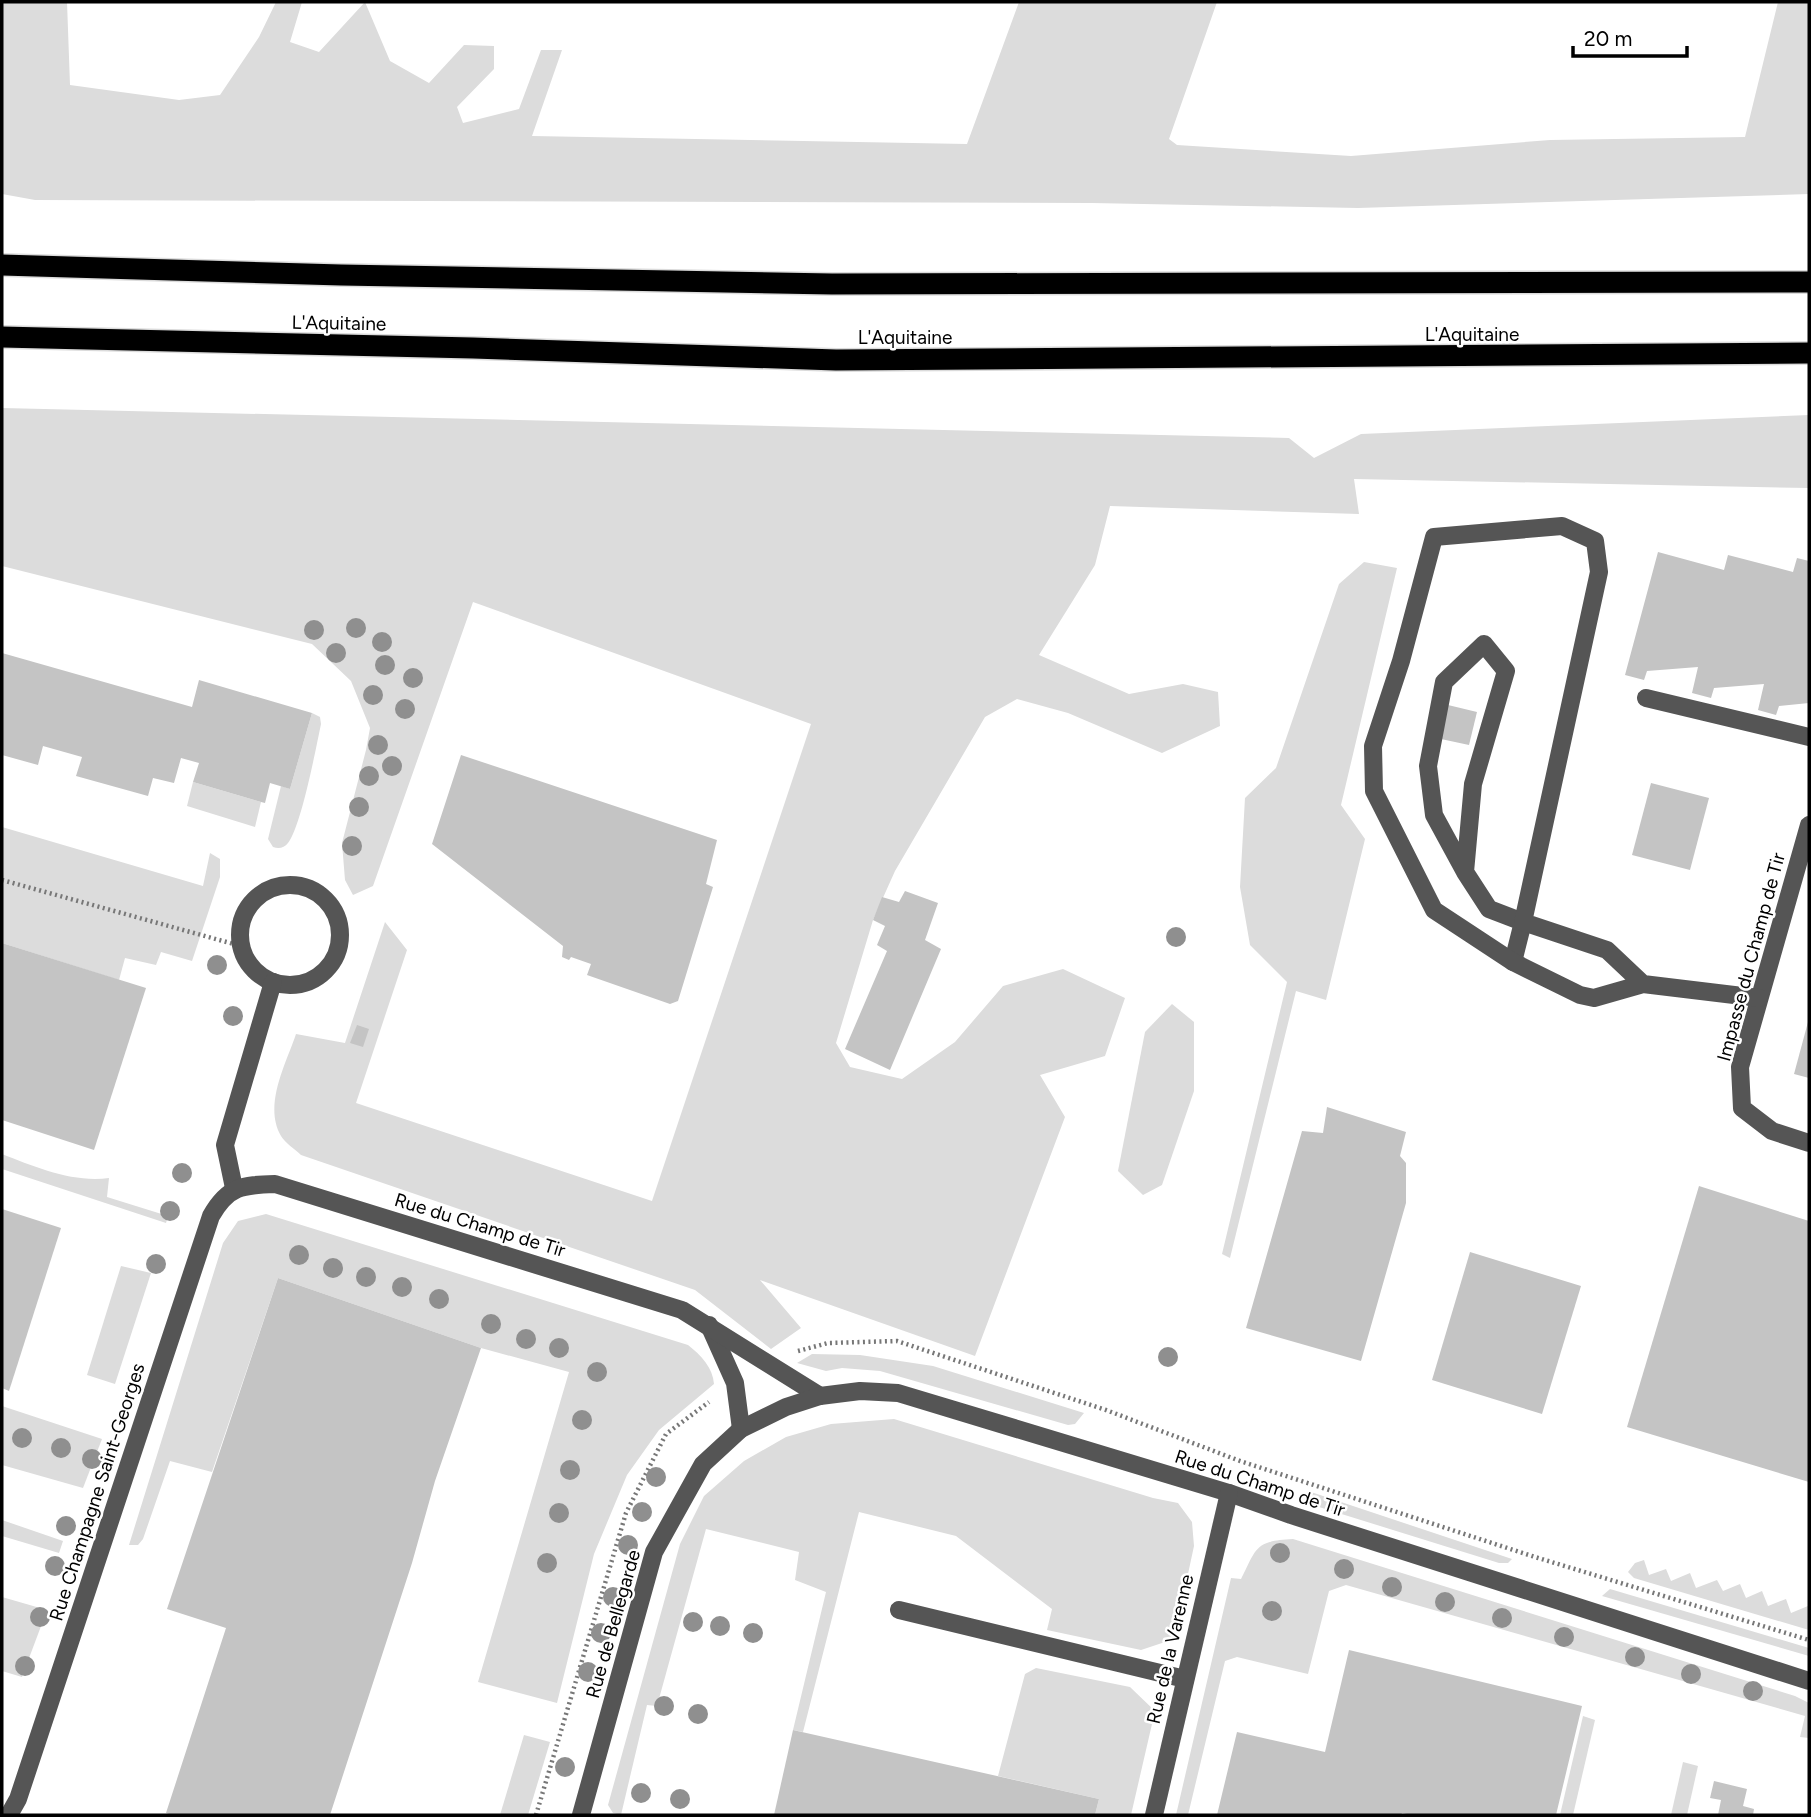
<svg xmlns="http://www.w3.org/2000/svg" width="1811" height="1817" viewBox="0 0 1811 1817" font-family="Figtree,sans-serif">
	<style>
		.green { fill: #dcdcdc }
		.building { fill: #c4c4c4 }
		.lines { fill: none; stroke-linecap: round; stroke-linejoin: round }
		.highway-casing { stroke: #dbdbdb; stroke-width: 24 }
		.path { stroke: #777; stroke-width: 4.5; stroke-dasharray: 2 3.5; stroke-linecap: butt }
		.minor { stroke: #555; stroke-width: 18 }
		.highway { stroke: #000; stroke-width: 21 }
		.tree { fill: #8f8f8f }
		.labels { text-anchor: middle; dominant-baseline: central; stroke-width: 5; stroke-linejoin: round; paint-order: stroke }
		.street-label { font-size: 19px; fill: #000; stroke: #fff }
	</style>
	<rect width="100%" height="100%" fill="#fff"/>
	<!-- green -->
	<g class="green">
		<path d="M2,2H67L70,85L179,100L220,95L259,37L276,2H302L290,42L319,52L365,2L390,61L429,83L464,45L494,46V69L457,107L463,123L519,109L541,50H562L532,136L967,144L1019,2H1217L1169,139L1177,145L1351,156L1550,140L1745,137L1778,2H1809V194L1358,208L1092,203L35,200L2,194Z"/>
		<path d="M2,408L1289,438L1314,458L1361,434L1809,415V488L1354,479L1359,514L1110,506L1095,565L1039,655L1129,694L1183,684L1218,692L1220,726L1162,753L1068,713L1017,699L985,717L895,871L873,920L836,1043L850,1067L902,1079L955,1042L1003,986L1063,969L1125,998L1105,1056L1040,1075L1065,1117L975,1356L760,1280L801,1328L771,1349L695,1290L301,1155C295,1149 285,1143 281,1136C263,1105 286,1064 296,1034L345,1043L385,922L407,950L356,1103L652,1201L811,724L473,602L373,886L353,895L345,880L342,843L366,750L370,728L351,681L312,644L2,566Z"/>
		<path d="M1364,562L1397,568L1341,805L1365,839L1326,1000L1296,991L1230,1258L1222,1254L1287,982L1250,945L1240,887L1245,798L1276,768L1339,584Z"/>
		<path d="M312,713L320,717L321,724C316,748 301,827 288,843C284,848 279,849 273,847L268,839L281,786L290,789Z"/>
		<path d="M193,782L261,802L255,827L187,806Z"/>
		<path d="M2,827L203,886L210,853L220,859V877L192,961L161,952L156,965L125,958L119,980L2,943Z"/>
		<path d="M1172,1004L1194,1022V1091L1162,1185L1143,1195L1118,1171L1145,1032Z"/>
		<path d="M2,1154C35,1167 73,1183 109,1178L107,1197L168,1216L166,1223L2,1169Z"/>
		<path d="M266,1214L688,1345C701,1355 713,1368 714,1384L659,1430L627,1475L594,1554L557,1703L478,1682L569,1372L481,1348L278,1278L212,1472L170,1461L143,1539L138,1545H129L223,1243L238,1221Z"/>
		<path d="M121,1266L151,1273L115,1384L87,1375Z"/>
		<path d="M812,1354L860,1355L933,1366L1084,1413L1075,1424L1068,1425L880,1371L842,1368L826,1371L797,1363Z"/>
		<path d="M2,1406L102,1439L83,1488L2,1465Z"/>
		<path d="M894,1419L1153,1498L1178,1503L1192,1522L1194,1546L1174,1639L1141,1650L1047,1630L1052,1609L956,1536L859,1512L803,1732L793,1730L826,1592L795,1580L799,1552L706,1529L657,1706L647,1705L621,1815L613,1813L608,1805L680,1544L704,1496L744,1461L786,1437L831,1424Z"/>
		<path d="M1308,1491L1512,1559L1508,1563H1499L1303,1502Z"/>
		<path d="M2,1520L63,1541L59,1553L2,1536Z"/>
		<path d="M1293,1539L1795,1696L1809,1703V1738L1800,1737L1805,1716L1346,1585L1329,1591L1308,1674L1237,1657L1225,1661L1188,1815H1176L1231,1578L1241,1579C1257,1547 1255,1541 1293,1539Z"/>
		<path d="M1644,1560L1649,1575L1666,1569L1671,1581L1690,1573L1696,1588L1717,1580L1723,1591L1740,1584L1746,1598L1762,1591L1768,1606L1786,1599L1791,1613L1808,1606L1809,1630L1634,1578L1628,1572L1635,1563Z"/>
		<path d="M1610,1589L1809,1648V1656L1602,1596Z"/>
		<path d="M2,1597L47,1610L22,1677L2,1671Z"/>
		<path d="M1036,1668L1130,1687L1155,1711L1131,1815H1095L1099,1799L998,1776L1025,1674Z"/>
		<path d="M1583,1716L1595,1720L1573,1815H1560Z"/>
		<path d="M524,1735L550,1742L528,1815H500Z"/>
		<path d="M1683,1762L1698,1766L1687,1815H1671Z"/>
	</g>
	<!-- building -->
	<g class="building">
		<path d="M1658,552L1724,570L1728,555L1793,572L1797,558L1809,561V703L1779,706L1776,715L1758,710L1764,684L1714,688L1711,698L1692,693L1698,667L1647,671L1644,680L1625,675Z"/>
		<path d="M2,653L192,707L199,680L312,713L290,789L270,783L265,803L261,802L193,782L199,763L181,758L174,783L153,778L148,796L76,776L82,757L43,746L38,765L2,755Z"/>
		<path d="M1448,705L1477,712L1469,745L1441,739Z"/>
		<path d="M461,755L717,840L706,884L713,887L678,1001L670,1004L587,975L591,964L571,957L569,960L562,957L563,946L432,844Z"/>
		<path d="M1651,783L1709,798L1690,870L1632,855Z"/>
		<path d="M905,891L938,903L925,940L941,949L890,1070L845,1049L887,951L877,945L885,926L873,920L882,897L899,902Z"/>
		<path d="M2,943L146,988L94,1150L2,1120Z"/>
		<path d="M1808,1022H1809V1078L1794,1074Z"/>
		<path d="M357,1025L369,1029L363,1047L350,1043Z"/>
		<path d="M1327,1107L1406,1132L1400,1156L1406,1163V1203L1361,1361L1246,1328L1302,1131L1323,1133Z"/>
		<path d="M1699,1186L1809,1221V1482L1627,1427Z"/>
		<path d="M2,1209L61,1228L9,1391L2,1388Z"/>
		<path d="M1470,1252L1581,1286L1542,1414L1432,1380Z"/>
		<path d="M278,1278L481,1348L435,1481L412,1563L330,1815H172L166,1813L226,1628L167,1609Z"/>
		<path d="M1349,1650L1582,1706L1556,1815H1412L1402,1813L1401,1815H1217L1237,1732L1325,1752Z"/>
		<path d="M793,1730L1099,1799L1095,1815H774Z"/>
		<path d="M1714,1781L1747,1789L1743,1806L1754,1809L1753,1815H1718L1721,1800L1710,1798Z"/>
	</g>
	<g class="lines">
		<!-- highway casing -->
		<g class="highway-casing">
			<g id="highway">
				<path d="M2,265L341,275L832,284L1809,282"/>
				<path d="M2,337L473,348L836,360L1809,353"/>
			</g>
		</g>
		<!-- path -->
		<g class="path">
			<path d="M2,880L241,946"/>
			<path d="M798,1351L828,1343L897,1341L1106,1410L1240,1461L1535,1557L1809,1640"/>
			<path d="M536,1815L626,1513L666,1434L709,1402"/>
		</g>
		<!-- minor -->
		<g class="minor">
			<path d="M1646,698L1809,737"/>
			<path d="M1809,825L1740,1067L1742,1108L1772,1131L1809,1143"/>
			<path d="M1465,872L1434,815L1428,766L1444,682L1484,644L1506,671L1473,784L1465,872L1489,909L1523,922L1513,962"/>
			<circle cx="290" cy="935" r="50"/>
			<path d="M1643,984L1607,950L1523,922L1599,572L1595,541L1562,526L1434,537L1401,661L1373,746L1374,791L1434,910L1513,962L1580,995L1594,998L1643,984L1759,998"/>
			<path d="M234,1188L225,1145L273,982"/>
			<path d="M709,1325L735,1383L741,1429"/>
			<path d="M899,1610L1185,1679"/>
			<path d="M9,1815L18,1799L211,1216C228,1186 242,1185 275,1184L682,1310L820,1396"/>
			<path d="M581,1815L654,1552L703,1464L741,1429L786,1407L820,1396L860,1391L898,1393L1229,1493L1291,1515L1809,1681"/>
			<path d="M1154,1815L1229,1493"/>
		</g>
		<!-- highway -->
		<use href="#highway" class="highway"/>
	</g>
	<!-- trees -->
	<g class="tree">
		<circle cx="356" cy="628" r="10"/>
		<circle cx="314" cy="630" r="10"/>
		<circle cx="382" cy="642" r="10"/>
		<circle cx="336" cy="653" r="10"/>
		<circle cx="385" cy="665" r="10"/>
		<circle cx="413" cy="678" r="10"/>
		<circle cx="373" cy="695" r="10"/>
		<circle cx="405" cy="709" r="10"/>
		<circle cx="378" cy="745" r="10"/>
		<circle cx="392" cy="766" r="10"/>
		<circle cx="369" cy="776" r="10"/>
		<circle cx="359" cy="807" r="10"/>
		<circle cx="352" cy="846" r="10"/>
		<circle cx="1176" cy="937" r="10"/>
		<circle cx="217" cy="965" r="10"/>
		<circle cx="233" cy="1016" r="10"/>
		<circle cx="182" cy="1173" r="10"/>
		<circle cx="170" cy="1211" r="10"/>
		<circle cx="299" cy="1255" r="10"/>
		<circle cx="156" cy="1264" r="10"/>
		<circle cx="333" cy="1268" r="10"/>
		<circle cx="366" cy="1277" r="10"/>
		<circle cx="402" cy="1287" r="10"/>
		<circle cx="439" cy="1299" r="10"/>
		<circle cx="491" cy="1324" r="10"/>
		<circle cx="526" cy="1339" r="10"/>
		<circle cx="559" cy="1348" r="10"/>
		<circle cx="1168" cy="1357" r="10"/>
		<circle cx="597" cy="1372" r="10"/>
		<circle cx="582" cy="1420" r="10"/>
		<circle cx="22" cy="1438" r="10"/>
		<circle cx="61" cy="1448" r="10"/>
		<circle cx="92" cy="1459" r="10"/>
		<circle cx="570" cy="1470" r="10"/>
		<circle cx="656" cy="1477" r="10"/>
		<circle cx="642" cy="1512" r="10"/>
		<circle cx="559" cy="1513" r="10"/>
		<circle cx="66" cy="1526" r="10"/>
		<circle cx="628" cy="1545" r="10"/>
		<circle cx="1280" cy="1553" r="10"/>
		<circle cx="547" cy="1563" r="10"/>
		<circle cx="55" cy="1566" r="10"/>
		<circle cx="1344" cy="1569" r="10"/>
		<circle cx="1392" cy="1587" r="10"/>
		<circle cx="613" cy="1597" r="10"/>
		<circle cx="1445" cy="1602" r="10"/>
		<circle cx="1272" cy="1611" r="10"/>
		<circle cx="40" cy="1617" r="10"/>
		<circle cx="1502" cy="1618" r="10"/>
		<circle cx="693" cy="1622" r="10"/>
		<circle cx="720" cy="1626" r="10"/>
		<circle cx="601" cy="1633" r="10"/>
		<circle cx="753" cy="1633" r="10"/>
		<circle cx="1564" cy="1637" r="10"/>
		<circle cx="1635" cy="1657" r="10"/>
		<circle cx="25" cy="1666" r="10"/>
		<circle cx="588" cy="1672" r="10"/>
		<circle cx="1691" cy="1674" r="10"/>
		<circle cx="1753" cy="1691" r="10"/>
		<circle cx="664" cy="1706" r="10"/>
		<circle cx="698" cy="1714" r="10"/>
		<circle cx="565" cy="1767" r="10"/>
		<circle cx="641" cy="1793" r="10"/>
		<circle cx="680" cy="1799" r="10"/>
	</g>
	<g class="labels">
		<!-- street labels -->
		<g class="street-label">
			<text transform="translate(339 323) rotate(1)">L'Aquitaine</text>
			<text x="1472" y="334">L'Aquitaine</text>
			<text x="905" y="337">L'Aquitaine</text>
			<text transform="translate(1751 957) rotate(-75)">Impasse du Champ de Tir</text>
			<text transform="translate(480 1225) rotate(17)">Rue du Champ de Tir</text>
			<text transform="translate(1260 1483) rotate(18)">Rue du Champ de Tir</text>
			<text transform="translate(97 1492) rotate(-72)">Rue Champagne Saint-Georges</text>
			<text transform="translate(613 1624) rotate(-74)">Rue de Bellegarde</text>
			<text transform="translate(1170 1649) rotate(-77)">Rue de la Varenne</text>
		</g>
	</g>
	<!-- border -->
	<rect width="1811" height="1817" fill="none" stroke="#000000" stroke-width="7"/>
	<!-- scale -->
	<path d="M1573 46v10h114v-10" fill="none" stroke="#000000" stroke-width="3.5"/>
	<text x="1584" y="46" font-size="21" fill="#000000" stroke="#ffffff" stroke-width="5" paint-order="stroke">20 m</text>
</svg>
